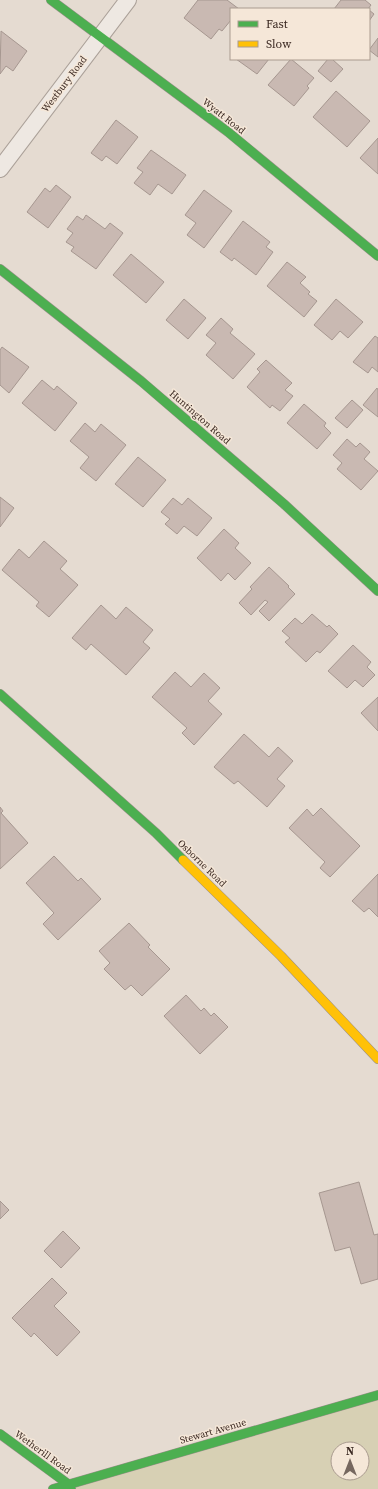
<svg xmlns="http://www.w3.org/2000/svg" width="378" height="1489" viewBox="0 0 378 1489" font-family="'Source Serif 4',serif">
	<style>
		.green { fill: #d7d0b4; fill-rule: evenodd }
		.building { fill: #c9b9b2; stroke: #a69790 }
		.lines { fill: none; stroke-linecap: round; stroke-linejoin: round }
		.street-casing { stroke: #aba199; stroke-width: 18 }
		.fast-casing { stroke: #9a908a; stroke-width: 10 }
		.slow-casing { stroke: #9a908a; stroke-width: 10 }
		.street { stroke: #eee8e2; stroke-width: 16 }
		.fast { stroke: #4caf50; stroke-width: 9 }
		.slow { stroke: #ffc107; stroke-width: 9 }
		.labels { text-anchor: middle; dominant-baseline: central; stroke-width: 3; stroke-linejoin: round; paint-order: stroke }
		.street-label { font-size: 10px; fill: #3a2821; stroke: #f5e7d8 }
	</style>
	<rect width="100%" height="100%" fill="#e5dbd1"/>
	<!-- green -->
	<path class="green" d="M378,1395V1489H53ZM338,1449H362V1473H338Z"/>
	<!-- building -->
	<g class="building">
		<path d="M198,0H227L239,9H231V20L222,31L219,29L211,39L184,18Z"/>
		<path d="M341,0H365L371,5L368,9H334Z"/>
		<path d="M369,10L374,14L369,21Z"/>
		<path d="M1,31L27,51L13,71L6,66L0,74Z"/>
		<path d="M378,38V57L369,50Z"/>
		<path d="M236,59H269L257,74Z"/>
		<path d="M291,59L314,78L307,86L309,88L294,106L268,85Z"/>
		<path d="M328,59H332L343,69L331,82L318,71Z"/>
		<path d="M336,91L370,121L347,147L313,117Z"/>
		<path d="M116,120L138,137L117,164L106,156L102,161L91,153Z"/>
		<path d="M378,138V174L360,158Z"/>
		<path d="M151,150L186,175L172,194L158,184L150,195L134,183L143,172L137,168Z"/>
		<path d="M56,185L71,197L48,228L27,212L45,188L50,192Z"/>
		<path d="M204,190L232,211L204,248L187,235L196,223L185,215Z"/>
		<path d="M86,215L105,229L110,223L123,233L96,269L71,251L74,247L66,242L73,233L67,229L77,216L83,220Z"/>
		<path d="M243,221L270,242L266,247L273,252L256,275L234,258L232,261L220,252Z"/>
		<path d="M131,254L164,282L146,303L113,275Z"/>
		<path d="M287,262L306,277L300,283L310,292L308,294L317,301L304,317L267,286Z"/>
		<path d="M184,299L206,318L188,339L166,320Z"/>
		<path d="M336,299L363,322L348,338L340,331L332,340L314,325Z"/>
		<path d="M221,318L233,329L230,333L255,354L233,379L206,355L216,343L206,335Z"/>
		<path d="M375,336L378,338V372L372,367L368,373L353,362Z"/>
		<path d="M2,347L29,367L9,393L0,385V350Z"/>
		<path d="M266,360L292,383L285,390L293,396L280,411L272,405L270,408L247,387L260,372L257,369Z"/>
		<path d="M42,380L54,390L57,386L77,403L55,431L22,403Z"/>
		<path d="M377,388L378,390V417L363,405Z"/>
		<path d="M352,400L363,410L347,428L335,418Z"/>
		<path d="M304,404L326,423L324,426L331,433L317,449L287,423Z"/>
		<path d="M85,423L95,432L101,424L126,445L96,481L80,468L89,457L70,441Z"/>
		<path d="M347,439L356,447L360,443L370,452L364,459L378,471L361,490L337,469L342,463L333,455Z"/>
		<path d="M138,457L166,480L143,507L115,484Z"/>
		<path d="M0,497L14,508L0,527Z"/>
		<path d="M173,498L182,505L188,498L212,518L197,536L184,526L177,534L165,524L170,519L161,512Z"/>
		<path d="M224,529L239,543L235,548L251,563L235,580L228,573L221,581L197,558Z"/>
		<path d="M44,541L67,561L60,569L78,585L49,617L36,606L39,602L2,570L19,549L29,558Z"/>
		<path d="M269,567L289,586L288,587L295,594L269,621L259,611L268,602L265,600L251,615L239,603L252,589L250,587Z"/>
		<path d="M101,605L116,619L126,607L153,630L143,642L150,648L126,675L91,644L86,650L72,638Z"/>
		<path d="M312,614L327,627L329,625L338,634L320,653L317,651L306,662L285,642L290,638L282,631L295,618L302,624Z"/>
		<path d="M353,645L371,662L367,667L375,675L363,687L355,680L347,688L328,671Z"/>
		<path d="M175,672L191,687L204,673L220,688L208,701L222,714L194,745L182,733L187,728L152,697Z"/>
		<path d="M378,697V731L361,713Z"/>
		<path d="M244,734L269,757L278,747L293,761L277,779L285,786L267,807L238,781L234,784L214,767Z"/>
		<path d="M0,807L3,811L1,813L28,843L0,869Z"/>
		<path d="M321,808L360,846L330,877L320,868L325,862L289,828L307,809L313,816Z"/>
		<path d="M54,856L78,881L81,878L101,899L58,940L43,924L54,913L26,883Z"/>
		<path d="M378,874V917L369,908L364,912L352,901Z"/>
		<path d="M129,923L150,945L148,947L170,969L142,996L131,985L125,990L104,969L110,963L99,951Z"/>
		<path d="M186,995L201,1011L204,1008L211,1016L214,1013L228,1027L200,1054L164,1016Z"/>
		<path d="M359,1182L374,1235L378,1234V1279L361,1284L350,1247L335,1251L319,1193Z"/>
		<path d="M0,1201L9,1210L0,1219Z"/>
		<path d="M63,1231L80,1248L61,1268L44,1251Z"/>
		<path d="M52,1278L67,1293L54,1306L80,1332L57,1356L34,1333L31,1337L12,1318Z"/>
	</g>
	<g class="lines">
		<!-- street casing -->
		<g class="street-casing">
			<path id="street" d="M0,169L128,0"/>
		</g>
		<!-- fast casing -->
		<g class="fast-casing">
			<g id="fast">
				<path d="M51,0L228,132L378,256"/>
				<path d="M0,269L141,381L284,504L378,591"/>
				<path d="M0,694L156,833L183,860"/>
				<path d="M0,1434L68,1484L71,1489"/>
				<path d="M53,1489L378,1395"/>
			</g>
		</g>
		<!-- slow casing -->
		<g class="slow-casing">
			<path id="slow" d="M183,860L281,956L378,1059"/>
		</g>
		<!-- street -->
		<use href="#street" class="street"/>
		<!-- fast -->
		<use href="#fast" class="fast"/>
		<!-- slow -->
		<use href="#slow" class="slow"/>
	</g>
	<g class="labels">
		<!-- street labels -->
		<g class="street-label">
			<text transform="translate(64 84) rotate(-53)">Westbury Road</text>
			<text transform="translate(224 116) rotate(38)">Wyatt Road</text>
			<text transform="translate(200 417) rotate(41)">Huntington Road</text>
			<text transform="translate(202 863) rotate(44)">Osborne Road</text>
			<text transform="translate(213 1431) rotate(-16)">Stewart Avenue</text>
			<text transform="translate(43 1452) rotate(36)">Wetherill Road</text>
		</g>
	</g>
	<!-- legend -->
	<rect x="230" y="8" width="140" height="52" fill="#f5e7d8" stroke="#aa9b8f"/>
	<rect x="238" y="21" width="20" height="6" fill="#4caf50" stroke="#aa9b8f"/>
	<text x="266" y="28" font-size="12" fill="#3a2821">Fast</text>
	<rect x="238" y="41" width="20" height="6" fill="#ffc107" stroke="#aa9b8f"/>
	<text x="266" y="48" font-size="12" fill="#3a2821">Slow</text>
	<!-- north arrow -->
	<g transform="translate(350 1461)"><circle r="19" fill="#f5e7d8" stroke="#aa9b8f"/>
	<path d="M0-3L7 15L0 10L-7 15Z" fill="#76675f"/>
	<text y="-6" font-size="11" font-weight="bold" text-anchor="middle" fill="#3a2821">N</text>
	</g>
</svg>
